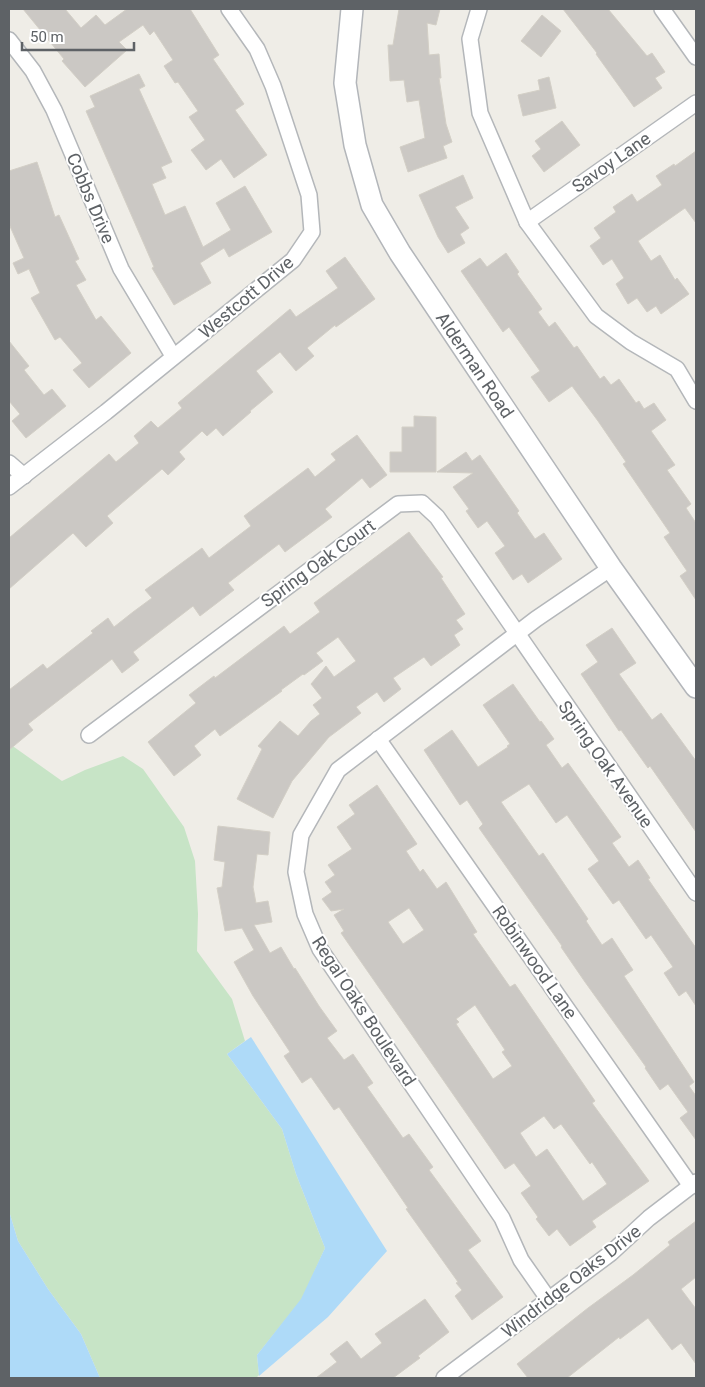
<svg xmlns="http://www.w3.org/2000/svg" width="705" height="1387" viewBox="0 0 705 1387" font-family="Roboto,sans-serif">
	<style>
		.green { fill: #c7e4c6 }
		.water { fill: #aedaf8 }
		.building { fill: #cbc8c4; stroke: #d3cfc6; fill-rule: evenodd }
		.lines { fill: none; stroke-linecap: round; stroke-linejoin: round }
		.street-casing { stroke: #b4b7ba; stroke-width: 18 }
		.secondary-casing { stroke: #b3b6ba; stroke-width: 24 }
		.street { stroke: #fff; stroke-width: 15 }
		.secondary { stroke: #fff; stroke-width: 21 }
		.labels { text-anchor: middle; dominant-baseline: central; stroke-width: 4; stroke-linejoin: round; paint-order: stroke }
		.street-label { font-size: 18px; fill: #5e6266; stroke: #fff }
	</style>
	<rect width="100%" height="100%" fill="#efede7"/>
	<!-- green -->
	<path class="green" d="M9,746L14,747L62,781L85,770L123,756L143,769L184,827L195,861L198,914L197,951L232,999L245,1041L227,1054L282,1129L296,1174L325,1248L302,1299L257,1355L259,1375L256,1378H100L81,1334L48,1289L18,1241L9,1211Z"/>
	<!-- water -->
	<g class="water">
		<path d="M251,1037L387,1251L328,1317L259,1376L257,1355L301,1299L325,1248L296,1174L282,1129L227,1054Z"/>
		<path d="M9,1211L18,1241L48,1289L81,1334L100,1378H9Z"/>
	</g>
	<!-- building -->
	<g class="building">
		<path d="M23,9H65L81,28L96,15L105,25L127,9H190L219,55L213,59L244,104L235,110L267,155L234,178L221,159L206,170L191,150L205,140L189,117L198,111L178,82L175,83L164,66L173,60L154,31L150,35L143,25L119,42L127,50L85,87L62,61L64,59Z"/>
		<path d="M399,9H440L436,25L427,23L429,55L439,54L441,78H439L446,124L452,142L443,146L447,158L408,172L400,147L425,138L419,100L407,102L404,80L390,81L388,45H393Z"/>
		<path d="M563,9H608L647,56L652,53L665,72L655,78L662,88L634,107L596,54L597,53Z"/>
		<path d="M542,15L561,31L541,57L521,41Z"/>
		<path d="M139,74L145,86L139,89L172,162L161,167L166,178L152,184L165,215L185,206L203,247L231,230L216,203L245,186L272,232L229,257L224,248L200,263L211,283L174,305L152,268L154,267L86,111L95,107L90,96Z"/>
		<path d="M549,77L556,108L523,116L518,95L540,90L538,80Z"/>
		<path d="M562,121L580,145L544,172L532,156L541,149L535,141Z"/>
		<path d="M696,151V223L685,208L638,241L651,261L660,255L675,280L677,278L689,294L661,314L656,306L647,312L637,298L628,304L616,284L624,278L612,259L603,265L590,246L601,238L594,228L616,212L613,207L632,194L637,202L662,185L656,176L674,164L675,166Z"/>
		<path d="M37,162L55,217L59,215L79,259L75,261L86,280L76,285L96,320L101,316L131,353L89,388L73,370L82,363L60,337L55,340L31,298L40,293L29,269L18,274L13,263L24,258L9,224V171Z"/>
		<path d="M463,175L473,198L455,207L469,228L460,234L465,243L448,253L438,237L419,195Z"/>
		<path d="M506,253L519,272L517,274L542,309L538,312L549,327L555,322L574,348L577,346L600,379L604,376L611,385L619,379L636,403L639,401L644,409L654,403L666,420L651,431L675,465L667,470L691,504L686,508L696,523V600L680,576L687,571L664,537L670,533L623,464L626,462L598,421L572,386L549,402L531,377L540,371L509,327L503,332L461,271L480,258L487,267Z"/>
		<path d="M345,257L375,299L336,327L335,325L307,348L314,356L296,371L280,352L256,371L273,392L250,411L251,412L223,436L216,428L207,436L202,431L179,452L185,459L168,475L162,469L107,516L113,523L86,547L73,533L9,589V538L109,454L116,462L139,443L134,436L151,421L158,428L182,408L178,403L290,309L296,317L338,288L326,271Z"/>
		<path d="M9,341L29,366L24,370L44,395L52,389L66,406L26,438L12,421L20,414L9,401Z"/>
		<path d="M414,416L436,417V472H390V452H402V427H414Z"/>
		<path d="M357,435L387,475L370,488L362,478L325,509L332,517L285,552L279,544L228,583L234,590L200,616L193,606L133,652L139,660L122,673L112,659L28,724L33,730L9,750V690L43,664L47,669L93,633L91,631L108,618L114,627L133,612L152,598L145,590L202,548L209,558L251,526L244,516L308,468L315,477L336,460L331,454Z"/>
		<path d="M466,452L472,461L480,455L519,511L517,513L535,539L544,533L562,559L528,583L522,574L513,580L495,553L505,546L487,521L478,528L466,511L469,509L453,487L473,473L437,472Z"/>
		<path d="M409,532L443,577L441,578L465,614L456,620L463,629L454,635L460,645L431,666L424,657L393,678L401,689L384,702L377,692L356,707L361,713L329,737L292,781L273,818L237,799L262,749L258,746L280,721L298,736L311,721L320,714L313,705L322,698L311,684L326,666L334,677L356,661L338,637L316,653L323,661L304,675L303,674L281,690L282,691L220,736L215,729L194,746L201,755L174,776L148,742L196,703L189,695L214,676L215,678L284,626L290,634L320,612L314,603Z"/>
		<path d="M612,628L636,663L619,674L652,720L661,713L696,761V832L650,766L648,768L621,730L619,731L581,674L598,662L586,645Z"/>
		<path d="M513,684L540,722L541,721L554,739L546,745L562,768L568,763L621,837L612,843L629,867L638,860L650,878L648,879L696,948V1006L686,991L679,996L664,973L673,967L651,935L646,939L619,900L613,904L588,869L599,861L567,815L556,823L529,784L501,802L539,856L543,853L588,919L586,921L602,945L612,938L633,970L624,976L694,1082L689,1086L696,1096V1140L680,1118L688,1112L668,1084L660,1090L645,1068L646,1067L585,982L561,947L562,946L479,828L483,824L467,800L460,805L424,750L452,730L478,767L508,747L507,746L510,744L483,705Z"/>
		<path d="M377,785L417,844L406,851L420,872L423,869L437,889L446,882L477,932L473,934L510,987L515,984L595,1101L592,1103L649,1181L592,1221L596,1227L570,1246L557,1229L549,1236L536,1219L538,1217L521,1193L531,1186L514,1163L505,1169L341,933L344,931L334,915L344,909L331,911L322,899L332,892L325,882L335,875L328,865L352,849L337,827L355,814L349,805ZM409,908L424,930L403,944L388,922ZM475,1005L505,1050L502,1052L512,1066L493,1079L456,1024L459,1022L456,1019ZM544,1116L554,1129L561,1124L590,1164L592,1162L607,1184L583,1201L547,1149L536,1157L520,1133Z"/>
		<path d="M218,826L270,832L268,855L257,854L253,887L256,903L268,901L272,922L254,925L270,953L281,947L294,969L295,968L319,1006L337,1031L327,1038L344,1060L353,1054L373,1083L367,1087L403,1138L409,1134L433,1167L429,1170L481,1241L468,1250L503,1297L472,1320L455,1296L462,1290L456,1283L458,1282L406,1209L408,1208L339,1107L334,1110L311,1077L302,1083L284,1056L290,1052L253,996L234,962L254,950L242,928L225,931L217,888L222,887L225,862L214,860Z"/>
		<path d="M696,1221V1277L681,1289L696,1309V1364L681,1343L672,1350L648,1318L620,1339L619,1337L567,1378H528L517,1364L588,1308L633,1275L670,1245L668,1242Z"/>
		<path d="M425,1299L449,1332L418,1356L420,1358L393,1378H316L337,1362L330,1354L347,1341L361,1359L382,1343L375,1334Z"/>
	</g>
	<g class="lines">
		<!-- street casing -->
		<g class="street-casing">
			<g id="street">
				<path d="M479,9L470,39L480,113L527,222L596,316L631,342L677,369L696,401"/>
				<path d="M662,9L696,57"/>
				<path d="M9,40L33,71L54,110L121,269L173,356"/>
				<path d="M527,222L696,103"/>
				<path d="M9,463L24,476"/>
				<path d="M9,487L106,412L293,260L312,232L309,195L273,86L257,49L229,9"/>
				<path d="M89,735L398,504L422,503L437,517L696,893"/>
				<path d="M378,739L691,1186"/>
				<path d="M549,1300L521,1260L502,1218L320,949L305,914L296,872L301,835L338,770L536,619L611,568"/>
				<path d="M444,1378L611,1253L649,1218L696,1182"/>
			</g>
		</g>
		<!-- secondary casing -->
		<g class="secondary-casing">
			<path id="secondary" d="M352,9L345,83L355,145L372,205L400,253L611,568L696,687"/>
		</g>
		<!-- street -->
		<use href="#street" class="street"/>
		<!-- secondary -->
		<use href="#secondary" class="secondary"/>
	</g>
	<g class="labels">
		<!-- street labels -->
		<g class="street-label">
			<text transform="translate(611 162) rotate(-35)">Savoy Lane</text>
			<text transform="translate(91 198) rotate(67)">Cobbs Drive</text>
			<text transform="translate(246 297) rotate(-40)">Westcott Drive</text>
			<text transform="translate(475 365) rotate(56)">Alderman Road</text>
			<text transform="translate(318 563) rotate(-36)">Spring Oak Court</text>
			<text transform="translate(606 764) rotate(55)">Spring Oak Avenue</text>
			<text transform="translate(535 962) rotate(55)">Robinwood Lane</text>
			<text transform="translate(364 1011) rotate(57)">Regal Oaks Boulevard</text>
			<text transform="translate(571 1281) rotate(-38)">Windridge Oaks Drive</text>
		</g>
	</g>
	<!-- border -->
	<rect width="705" height="1387" fill="none" stroke="#5e6266" stroke-width="20"/>
	<!-- scale -->
	<path d="M22 42v8h112v-8" fill="none" stroke="#5e6266" stroke-width="2.5"/>
	<text x="30" y="42" font-size="15" fill="#5e6266" stroke="#ffffff" stroke-width="4" paint-order="stroke">50 m</text>
</svg>
